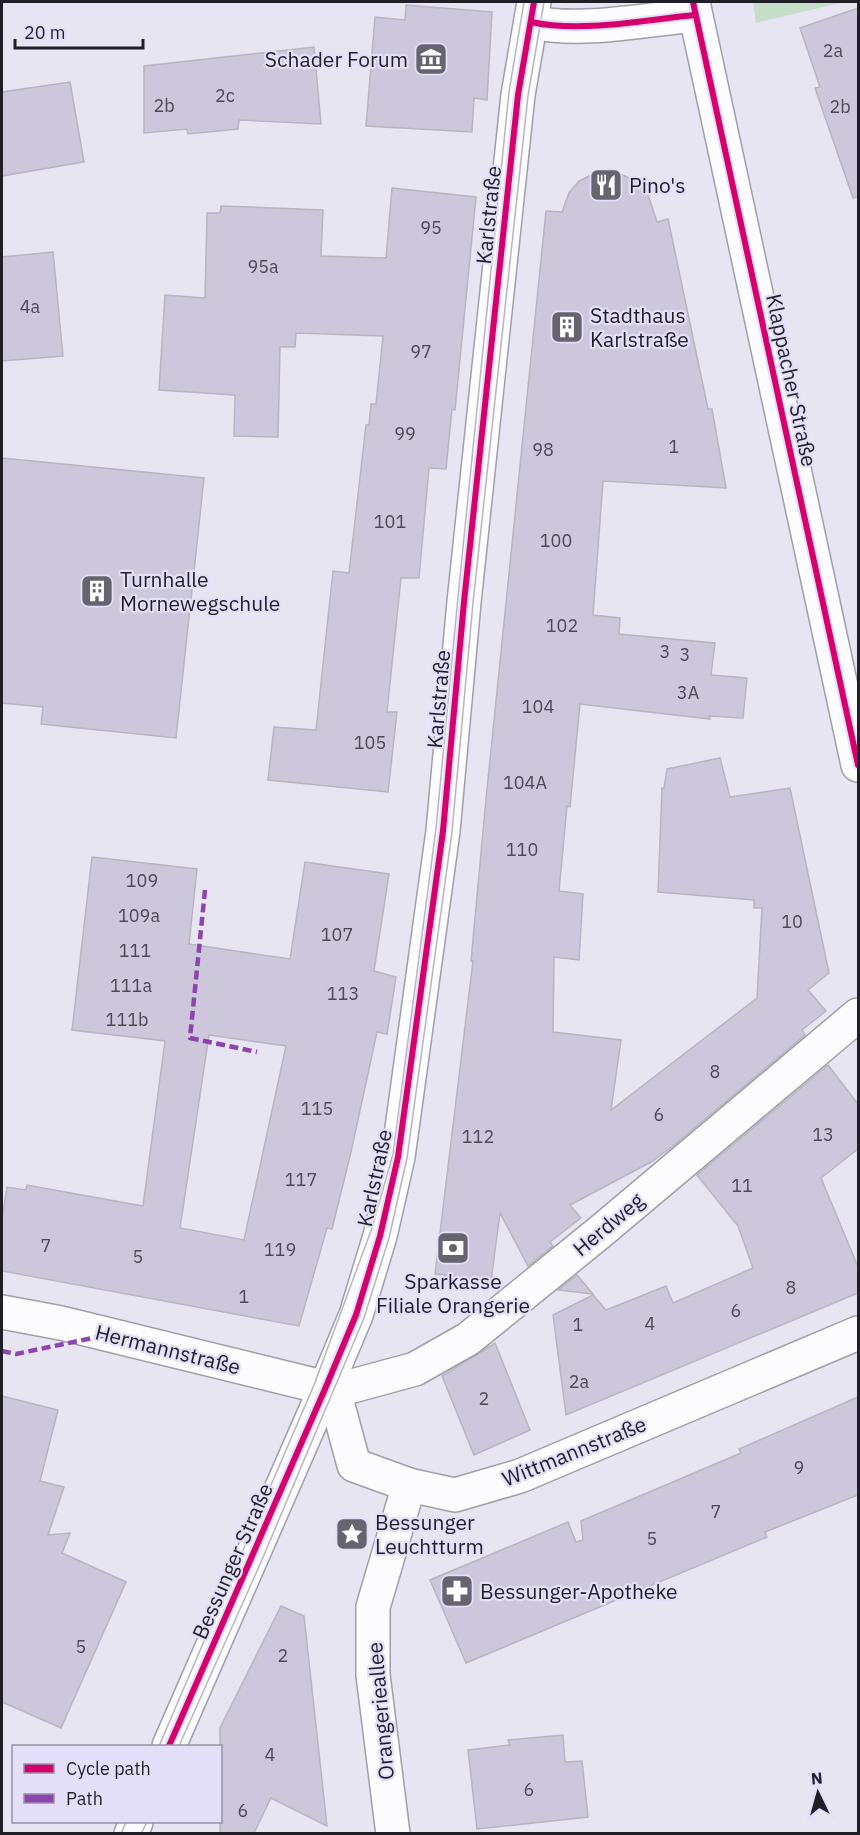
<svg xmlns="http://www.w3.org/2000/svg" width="860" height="1835" viewBox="0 0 860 1835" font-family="'IBM Plex Sans',sans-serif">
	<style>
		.green { fill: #c6ddc9 }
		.building { fill: #ccc7db; stroke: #b7b5bf; stroke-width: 1.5; fill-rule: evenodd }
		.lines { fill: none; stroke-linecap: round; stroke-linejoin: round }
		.minor-casing { stroke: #a09ea8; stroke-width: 36 }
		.minor { stroke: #fcfbfd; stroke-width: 33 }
		.tram { stroke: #b8b6ba; stroke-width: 1.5 }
		.quiet { stroke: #8e44ad; stroke-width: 4.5; stroke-dasharray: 9 4.5; stroke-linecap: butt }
		.cycleway-casing { stroke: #e4dff9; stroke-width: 10 }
		.cycleway { stroke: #d6006c; stroke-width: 6 }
		.labels { text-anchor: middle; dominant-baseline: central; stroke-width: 4.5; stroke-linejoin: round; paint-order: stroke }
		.number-label { font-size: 18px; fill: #4b4955 }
		.poi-label { font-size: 21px; fill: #201f28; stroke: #e4dff9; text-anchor: start }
		.street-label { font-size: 21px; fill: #201f28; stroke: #e4dff9 }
	</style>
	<rect width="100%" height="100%" fill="#e8e5f3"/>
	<!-- green -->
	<path class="green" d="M753,2H844L756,23Z"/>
	<!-- building -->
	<g class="building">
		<path d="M406,5L492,12L487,100L474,98L472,132L366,126L375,17L405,20Z"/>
		<path d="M858,8V197L853,198L815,88L820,87L800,28Z"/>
		<path d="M314,47L321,124L239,120L238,129L188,134L187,129L144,133V66Z"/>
		<path d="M70,82L84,162L2,176V92Z"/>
		<path d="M616,172L636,181L648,195L657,222L668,219L708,409H712L726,488L603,481L593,615L620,618L619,634L715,643L711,675L747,678L743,718L709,716L710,719L580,704L570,807L567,806L559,891L583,894L579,960L554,957L553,1032L621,1040L611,1110L757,998L762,908H754V900L658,892L662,788H664L667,769L720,758L730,797L790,788L829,973L808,990L826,1011L802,1030L805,1035L673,1146L651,1162L570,1205L581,1218L550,1242L553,1246L528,1266L500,1213L491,1281L435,1274L473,961H471L486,799L546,211L562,212L569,193L579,181L595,173Z"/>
		<path d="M392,188L476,197L455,410L452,409L446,469L429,468L419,578H401L387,712H397L388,792L268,780L274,727L316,730L333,571L349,573L366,425H369L371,404H376L383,336L296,333L295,347H280L278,437L234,436L235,395L159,390L165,295L205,298L207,213H220L221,206L323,210L321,256L386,258Z"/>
		<path d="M53,252L63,356L2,361V257Z"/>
		<path d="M2,458L204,478L176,738L41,724L43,707L2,703Z"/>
		<path d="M92,857L197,869L189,944L290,959L305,862L389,874L374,971L396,977L387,1034L377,1032L351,1152L332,1229L327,1228L299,1326L2,1271V1219L7,1187L26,1190L27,1185L143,1206L165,1041L72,1030ZM209,1035L286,1046L244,1240L180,1228Z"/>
		<path d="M828,1065L858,1104V1149L821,1178L858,1267V1293L566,1415L553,1315L593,1295L606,1310L666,1286L673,1303L753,1268L738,1226L697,1175Z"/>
		<path d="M577,1275L593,1294L558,1290Z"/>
		<path d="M495,1343L530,1430L474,1455L442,1376Z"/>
		<path d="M2,1396L58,1410L40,1481L64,1487L48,1535L70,1533L62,1553L126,1582L61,1728L2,1702Z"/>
		<path d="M858,1397V1495L765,1532L767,1537L466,1663L430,1580L568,1522L576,1542L583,1540L581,1521L741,1453L739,1449Z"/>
		<path d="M281,1606L304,1616L327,1826L271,1798L254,1833H220V1728Z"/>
		<path d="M563,1735L565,1762L582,1761L588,1817L477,1829L468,1750L510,1745L508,1740Z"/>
	</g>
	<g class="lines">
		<!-- minor casing -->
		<g class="minor-casing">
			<g id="minor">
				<path d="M693,2L858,765"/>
				<path d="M531,22C581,33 644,20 695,15"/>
				<path d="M2,1312L61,1323L314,1385L334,1391"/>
				<path d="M334,1391L415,1369L468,1339L600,1232L858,1015"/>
				<path d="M334,1391L354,1465L409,1485L455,1495L520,1476L858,1333"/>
				<path d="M169,1746L325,1389L356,1315L380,1236L398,1157L443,831L464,602L518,95L534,2"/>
				<path d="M131,1834L136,1822"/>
				<path d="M393,1834L373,1675V1607L409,1485"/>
			</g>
		</g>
		<!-- minor -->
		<use href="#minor" class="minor"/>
		<!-- tram -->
		<g class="tram">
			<path d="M159,1746L314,1385L372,1228L393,1154L436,829L458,597L509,92L524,2"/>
			<path d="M179,1746L261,1562L364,1318L389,1238L407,1158L452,832L473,603L528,96L544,2"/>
			<path d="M121,1834L126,1822"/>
			<path d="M141,1834L147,1822"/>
		</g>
		<!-- quiet -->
		<g class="quiet">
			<path d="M205,890L190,1038L257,1052"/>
			<path d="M2,1351L16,1354L107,1335"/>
		</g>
		<!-- cycleway casing -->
		<g class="cycleway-casing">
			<g id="cycleway">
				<path d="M693,2L858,765"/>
				<path d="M531,22C581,33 644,20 695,15"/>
				<path d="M169,1746L325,1389L356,1315L380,1236L398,1157L443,831L464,602L518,95L534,2"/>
			</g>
		</g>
		<!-- cycleway -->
		<use href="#cycleway" class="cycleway"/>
	</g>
	<!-- icons -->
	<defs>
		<g id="museum-square" transform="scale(1.725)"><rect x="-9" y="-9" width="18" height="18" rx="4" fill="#66646f" stroke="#e4dff9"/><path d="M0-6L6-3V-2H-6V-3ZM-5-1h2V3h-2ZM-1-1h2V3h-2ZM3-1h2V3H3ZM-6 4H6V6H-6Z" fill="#fff"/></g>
		<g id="restaurant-square" transform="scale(1.725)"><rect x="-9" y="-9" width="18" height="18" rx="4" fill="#66646f" stroke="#e4dff9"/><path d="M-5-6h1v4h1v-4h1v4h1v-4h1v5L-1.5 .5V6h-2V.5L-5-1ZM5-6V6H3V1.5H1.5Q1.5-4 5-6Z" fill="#fff"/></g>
		<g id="building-square" transform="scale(1.725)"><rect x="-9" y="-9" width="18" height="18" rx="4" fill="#66646f" stroke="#e4dff9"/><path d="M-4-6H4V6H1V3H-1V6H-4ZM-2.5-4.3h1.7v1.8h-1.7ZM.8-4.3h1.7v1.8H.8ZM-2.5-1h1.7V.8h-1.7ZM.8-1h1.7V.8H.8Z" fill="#fff"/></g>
		<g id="bank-square" transform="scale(1.725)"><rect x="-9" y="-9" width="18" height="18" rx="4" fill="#66646f" stroke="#e4dff9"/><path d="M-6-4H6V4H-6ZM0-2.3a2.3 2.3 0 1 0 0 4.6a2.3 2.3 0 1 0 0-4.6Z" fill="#fff"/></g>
		<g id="sight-square" transform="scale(1.725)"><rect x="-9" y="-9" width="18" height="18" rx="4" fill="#66646f" stroke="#e4dff9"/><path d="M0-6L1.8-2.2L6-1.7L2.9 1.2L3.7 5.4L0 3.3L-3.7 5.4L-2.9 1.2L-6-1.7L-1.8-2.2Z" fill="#fff"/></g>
		<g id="pharmacy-square" transform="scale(1.725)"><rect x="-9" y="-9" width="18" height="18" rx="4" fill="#66646f" stroke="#e4dff9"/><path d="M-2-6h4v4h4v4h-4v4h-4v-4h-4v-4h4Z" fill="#fff"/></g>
	</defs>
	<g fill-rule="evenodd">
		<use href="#museum-square" x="431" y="59"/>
		<use href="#restaurant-square" x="606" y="185"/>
		<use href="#building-square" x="567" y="327"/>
		<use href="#building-square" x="97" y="591"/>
		<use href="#bank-square" x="453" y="1248"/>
		<use href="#sight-square" x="352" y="1534"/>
		<use href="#pharmacy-square" x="457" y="1591"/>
	</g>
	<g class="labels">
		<!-- number labels -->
		<g class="number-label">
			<text x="833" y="50">2a</text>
			<text x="225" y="95">2c</text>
			<text x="164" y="105">2b</text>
			<text x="840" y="106">2b</text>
			<text x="431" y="227">95</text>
			<text x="263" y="266">95a</text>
			<text x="30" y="306">4a</text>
			<text x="421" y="351">97</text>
			<text x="405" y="433">99</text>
			<text x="674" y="446">1</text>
			<text x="543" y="449">98</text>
			<text x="390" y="521">101</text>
			<text x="556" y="540">100</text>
			<text x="562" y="625">102</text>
			<text x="665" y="651">3</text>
			<text x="685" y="654">3</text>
			<text x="688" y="692">3A</text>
			<text x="538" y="706">104</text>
			<text x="370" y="742">105</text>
			<text x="525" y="782">104A</text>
			<text x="522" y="849">110</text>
			<text x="142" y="880">109</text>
			<text x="139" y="915">109a</text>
			<text x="792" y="921">10</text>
			<text x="337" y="934">107</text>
			<text x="135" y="950">111</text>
			<text x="131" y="985">111a</text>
			<text x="343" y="993">113</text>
			<text x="127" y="1019">111b</text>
			<text x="715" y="1071">8</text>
			<text x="317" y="1108">115</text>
			<text x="659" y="1114">6</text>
			<text x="823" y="1134">13</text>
			<text x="478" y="1136">112</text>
			<text x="301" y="1179">117</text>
			<text x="742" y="1185">11</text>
			<text x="46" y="1245">7</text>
			<text x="280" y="1249">119</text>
			<text x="138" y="1256">5</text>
			<text x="791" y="1287">8</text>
			<text x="244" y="1296">1</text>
			<text x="736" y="1310">6</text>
			<text x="650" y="1323">4</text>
			<text x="578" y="1324">1</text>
			<text x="579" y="1381">2a</text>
			<text x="484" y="1398">2</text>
			<text x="799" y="1467">9</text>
			<text x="716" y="1511">7</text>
			<text x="652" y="1538">5</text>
			<text x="81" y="1646">5</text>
			<text x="283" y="1655">2</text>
			<text x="270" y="1754">4</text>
			<text x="529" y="1789">6</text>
			<text x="243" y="1810">6</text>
		</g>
		<!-- poi labels -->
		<g class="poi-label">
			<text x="408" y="59" text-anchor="end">Schader Forum</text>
			<text x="629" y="185">Pino's</text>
			<text x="590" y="315">Stadthaus<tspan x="590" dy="24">Karlstraße</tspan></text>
			<text x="120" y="579">Turnhalle<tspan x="120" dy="24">Mornewegschule</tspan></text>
			<text x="453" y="1281" text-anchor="middle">Sparkasse<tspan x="453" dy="24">Filiale Orangerie</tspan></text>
			<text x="375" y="1522">Bessunger<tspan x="375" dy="24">Leuchtturm</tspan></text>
			<text x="480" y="1591">Bessunger-Apotheke</text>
		</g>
		<!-- street labels -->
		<g class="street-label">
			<text transform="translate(488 215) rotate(-84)">Karlstraße</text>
			<text transform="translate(792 380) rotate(78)">Klappacher Straße</text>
			<text transform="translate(438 699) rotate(-85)">Karlstraße</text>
			<text transform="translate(374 1178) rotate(-78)">Karlstraße</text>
			<text transform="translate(608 1224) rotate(-40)">Herdweg</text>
			<text transform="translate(168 1349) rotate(14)">Hermannstraße</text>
			<text transform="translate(574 1451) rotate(-22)">Wittmannstraße</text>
			<text transform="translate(232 1561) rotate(-66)">Bessunger Straße</text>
			<text transform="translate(380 1711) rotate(-95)">Orangerieallee</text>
		</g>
	</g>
	<!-- border -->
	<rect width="860" height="1835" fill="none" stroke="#201f28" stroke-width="6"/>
	<!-- legend -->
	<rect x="12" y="1745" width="210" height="78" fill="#e4dff9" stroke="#9692a5" stroke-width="1.5"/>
	<rect x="24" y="1764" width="30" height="9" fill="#d6006c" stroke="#9692a5" stroke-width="1.5"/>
	<text x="66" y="1775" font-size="18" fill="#201f28">Cycle path</text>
	<rect x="24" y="1794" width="30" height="9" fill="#8e44ad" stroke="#9692a5" stroke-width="1.5"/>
	<text x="66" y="1805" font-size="18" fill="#201f28">Path</text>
	<!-- north arrow -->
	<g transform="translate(818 1793) rotate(355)" stroke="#e4dff9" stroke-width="4.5" paint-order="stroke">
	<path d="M0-4.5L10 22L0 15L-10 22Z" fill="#201f28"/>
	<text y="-9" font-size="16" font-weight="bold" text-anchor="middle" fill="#201f28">N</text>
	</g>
	<!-- scale -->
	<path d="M15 39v9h128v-9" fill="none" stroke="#201f28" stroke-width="3"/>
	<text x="24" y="39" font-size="18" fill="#201f28" stroke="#e4dff9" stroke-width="4.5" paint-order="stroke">20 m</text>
</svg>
